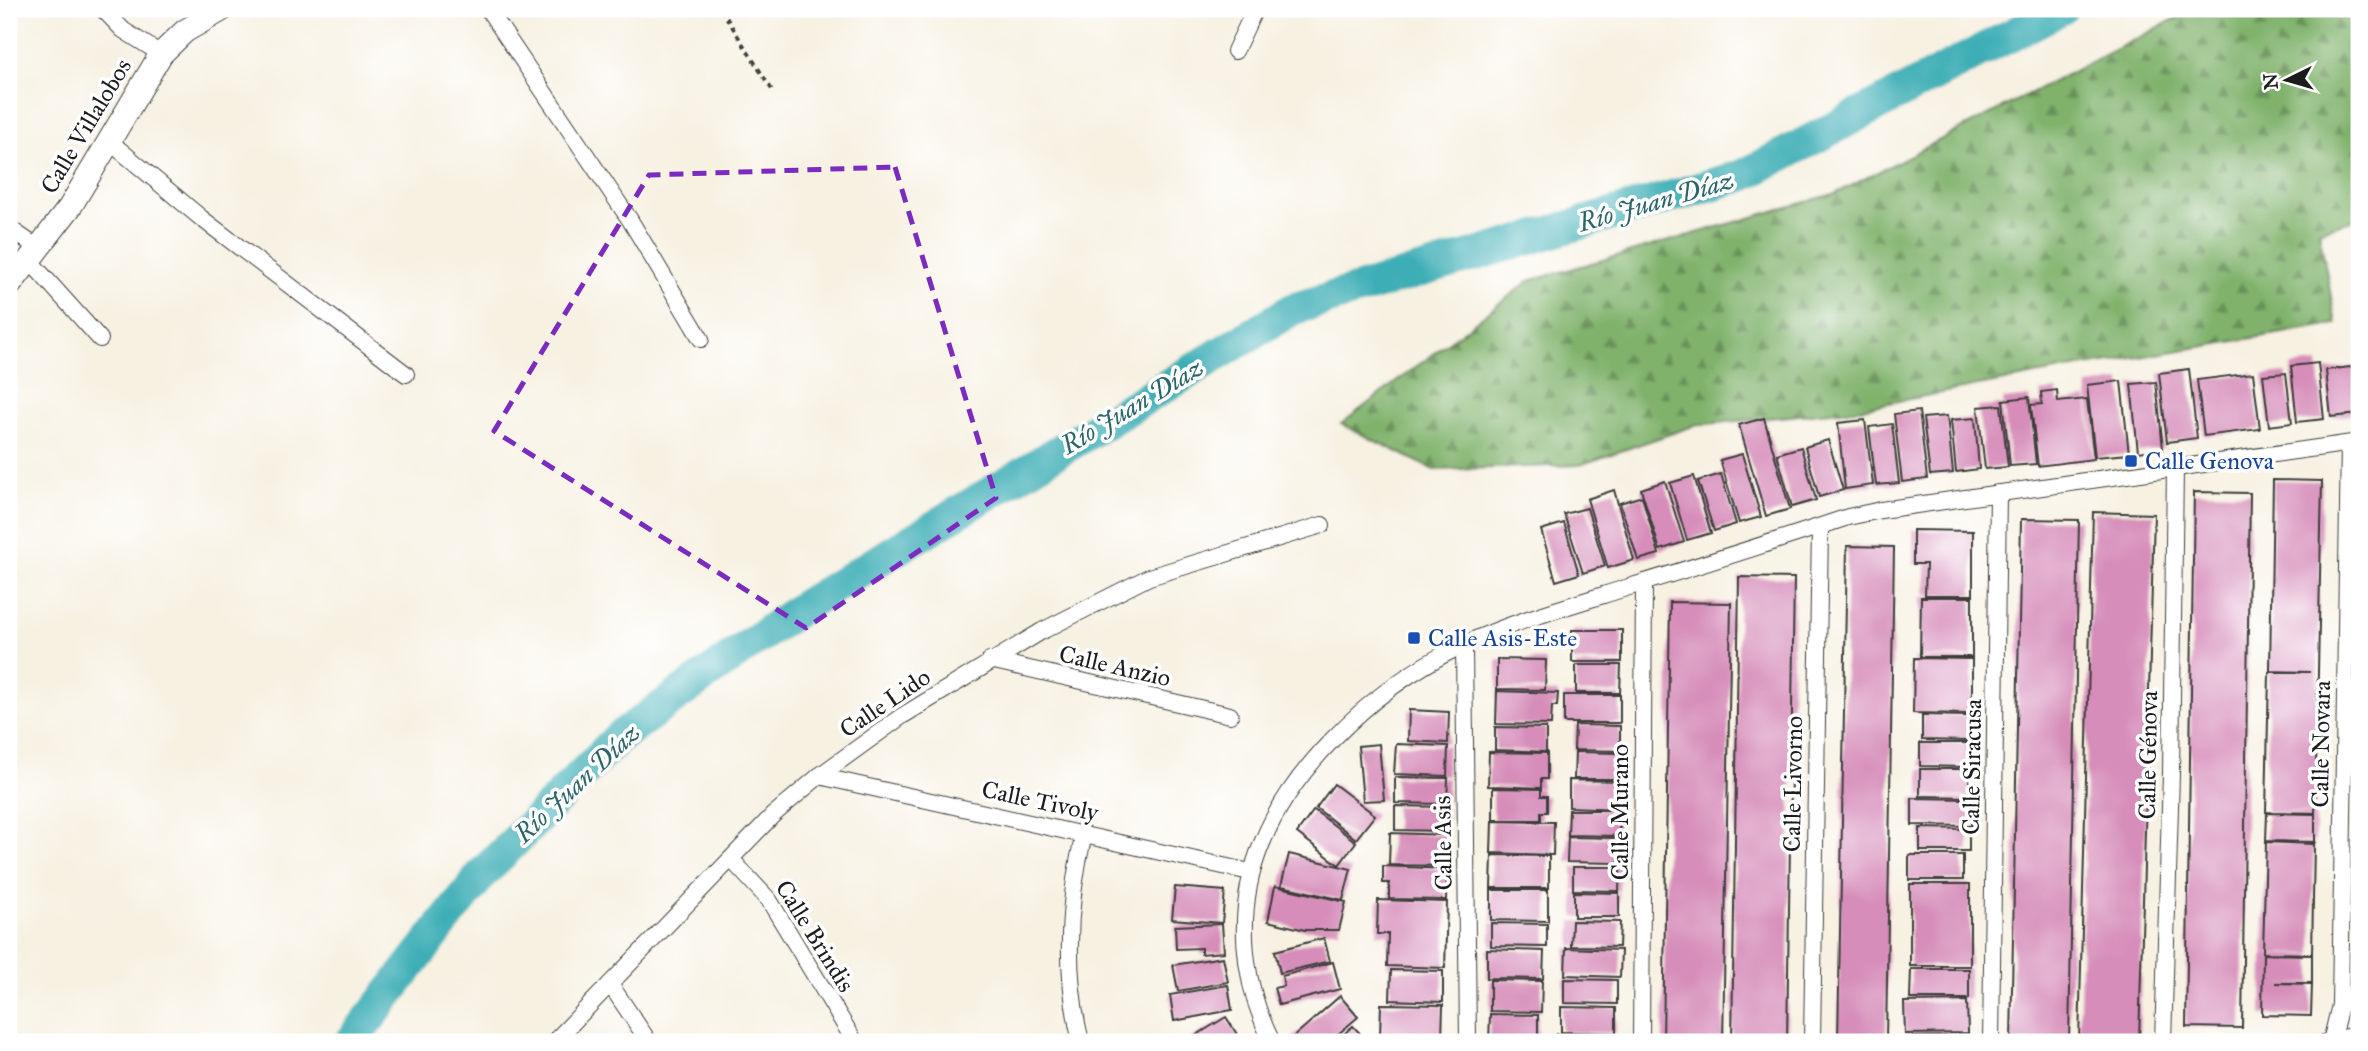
<svg xmlns="http://www.w3.org/2000/svg" width="2368" height="1051" viewBox="0 0 2368 1051" font-family="'IM FELL Great Primer',serif">
	<style>
		.forest { fill: url(#forest-firs); stroke: #4e6744; stroke-width: 2 }
		.lines { fill: none; stroke-linecap: round; stroke-linejoin: round }
		.river { stroke: #3daeb6; stroke-width: 33 }
		.building { fill: #d68db9 }
		.minor-casing { stroke: #3d3c3a; stroke-width: 18 }
		.secondary-casing { stroke: #3d3c3a; stroke-width: 25 }
		.path { stroke: #3d3c3a; stroke-width: 3.5; stroke-dasharray: 5 5; stroke-linecap: butt }
		.minor { stroke: #fff; stroke-width: 16 }
		.secondary { stroke: #fff; stroke-width: 23 }
		.marked { fill: none; stroke: #7b2cbf; stroke-width: 5; stroke-dasharray: 14 9; stroke-linejoin: round }
		.transit-dot { fill: #1a4fb4; stroke: #fff; stroke-width: 2.5 }
		.labels { text-anchor: middle; dominant-baseline: central; stroke-width: 7; stroke-linejoin: round; paint-order: stroke }
		.street-label { font-size: 24px; fill: #1c1c1c; stroke: #fff }
		.transit-label { font-size: 24px; fill: #164399; stroke: #fff; text-anchor: start }
		.water-label { font-size: 26px; font-style: italic; fill: #2c6569; stroke: #fff }
	</style>
	<defs>
		<pattern id="forest-firs" width="22" height="20" patternUnits="userSpaceOnUse" patternTransform="scale(1.75)"><rect width="22" height="20" fill="#80b26c"/><path d="M5 1l3.5 6h-7zM16 11l3.5 6h-7z" fill="#689058"/></pattern>
	</defs>
	<rect width="100%" height="100%" fill="#fff"/>
	<filter id="ink" filterUnits="userSpaceOnUse"><feTurbulence type="fractalNoise" baseFrequency=".0143" numOctaves="2"/><feDisplacementMap in="SourceGraphic" scale="14" xChannelSelector="R" yChannelSelector="G"/><feConvolveMatrix kernelMatrix="1 2 1 2 8 2 1 2 1" color-interpolation-filters="sRGB"/></filter>
	<filter id="wash" filterUnits="userSpaceOnUse"><feTurbulence type="fractalNoise" baseFrequency=".00686" numOctaves="4" result="noise"/><feDisplacementMap in="SourceGraphic" scale="28" xChannelSelector="R" yChannelSelector="G"/><feGaussianBlur stdDeviation="1.57" result="paint"/><feColorMatrix in="noise" values="0 0 0 0 0 0 0 0 0 0 0 0 0 0 0 0 0 1.4 0 .05"/><feComposite in="paint" operator="in"/></filter>
	<g filter="url(#wash)">
		<rect width="100%" height="100%" fill="#f7f1e2"/>
		<!-- forest -->
		<path class="forest" d="M2194,9H2359V218L2319,231L2336,324L2062,370L1851,410L1696,425L1580,465L1434,470L1341,424L1529,281L1837,193Z"/>
		<g class="lines">
			<!-- river -->
			<path class="river" d="M351,1042L482,874L619,737L805,605L1293,309L1744,175L2061,9"/>
		</g>
		<g id="blocks">
			<!-- building -->
			<g class="building">
				<path d="M2318,363L2324,419L2297,422L2291,366Z"/>
				<path d="M2359,366V414L2331,417L2326,370Z"/>
				<path d="M2189,369L2197,438L2167,442L2159,373Z"/>
				<path d="M2253,373L2260,429L2204,436L2197,380Z"/>
				<path d="M2286,373L2292,423L2269,426L2263,375Z"/>
				<path d="M2121,381L2129,454L2095,457L2087,385Z"/>
				<path d="M2156,382L2163,449L2138,452L2131,384Z"/>
				<path d="M2057,390L2058,402L2087,399L2094,459L2038,466L2031,405L2042,404L2041,392Z"/>
				<path d="M2029,397L2036,464L2010,466L2003,400Z"/>
				<path d="M2001,405L2008,467L1985,469L1978,407Z"/>
				<path d="M1919,411L1927,479L1902,482L1894,414Z"/>
				<path d="M1947,416L1953,473L1930,475L1923,418Z"/>
				<path d="M1764,418L1790,509L1766,516L1739,425Z"/>
				<path d="M1975,418L1979,469L1956,472L1951,420Z"/>
				<path d="M1865,420L1873,485L1845,489L1838,423Z"/>
				<path d="M1892,424L1899,483L1876,485L1869,427Z"/>
				<path d="M1828,440L1843,490L1819,497L1805,447Z"/>
				<path d="M1801,447L1816,500L1792,507L1777,454Z"/>
				<path d="M1742,454L1761,517L1739,523L1720,460Z"/>
				<path d="M1721,474L1736,524L1714,531L1698,481Z"/>
				<path d="M1694,476L1711,533L1687,540L1670,483Z"/>
				<path d="M2273,480L2322,481L2315,813L2266,812L2269,672H2310L2270,671Z"/>
				<path d="M1665,481L1684,542L1660,550L1641,489Z"/>
				<path d="M1614,490L1634,560L1608,568L1587,499Z"/>
				<path d="M2194,492L2250,493L2242,1028L2186,1027Z"/>
				<path d="M1642,496L1659,554L1638,560L1620,503Z"/>
				<path d="M1587,508L1605,566L1583,573L1564,514Z"/>
				<path d="M2093,512L2154,514L2139,1042H2079Z"/>
				<path d="M2021,519L2079,520L2069,1042H2011Z"/>
				<path d="M1564,523L1579,574L1556,581L1541,530Z"/>
				<path d="M1913,530L1973,531V595H1925L1926,564H1913Z"/>
				<path d="M1847,546L1894,547L1886,1042H1838Z"/>
				<path d="M1739,577L1794,578L1787,1042H1732Z"/>
				<path d="M1921,597H1972V657H1920Z"/>
				<path d="M1670,602L1731,603L1723,1042H1663Z"/>
				<rect x="1572" y="630" width="50" height="32"/>
				<path d="M1914,658L1972,659V714L1913,713Z"/>
				<path d="M1497,659L1546,660L1545,690L1497,689Z"/>
				<path d="M1576,665H1621L1620,693H1576Z"/>
				<path d="M1497,691L1558,693L1557,706H1552L1551,725L1496,724Z"/>
				<rect x="1564" y="695" width="56" height="28"/>
				<path d="M1409,710L1449,712L1448,743L1408,741Z"/>
				<path d="M1922,715L1970,716V741L1922,740Z"/>
				<path d="M1575,725L1620,726V751L1574,750Z"/>
				<path d="M1495,727L1546,728V752L1495,750Z"/>
				<path d="M1920,743H1970V767L1920,766Z"/>
				<path d="M1379,744L1384,800L1363,801L1358,746Z"/>
				<path d="M1396,744L1448,746L1447,776L1394,774Z"/>
				<path d="M1489,752L1547,753V779H1541V788L1488,786Z"/>
				<path d="M1575,752L1620,753V779H1574Z"/>
				<path d="M1920,769H1969V797L1920,796Z"/>
				<path d="M1395,777L1448,778L1447,804L1395,803Z"/>
				<path d="M1569,780L1622,781L1621,809L1569,807Z"/>
				<path d="M1334,784L1375,815L1356,839L1316,808Z"/>
				<path d="M1493,788L1541,789V796H1547V812H1541V820H1493Z"/>
				<path d="M1912,798L1971,799V826L1912,825Z"/>
				<path d="M1395,806L1447,807V831L1395,830Z"/>
				<path d="M1314,810L1356,842L1339,865L1297,833Z"/>
				<path d="M1569,810H1620L1619,836L1568,835Z"/>
				<path d="M2267,813L2315,814V842L2266,841Z"/>
				<path d="M1492,821L1554,822L1553,855L1491,853Z"/>
				<path d="M1920,828L1969,829V851H1920Z"/>
				<path d="M1390,833L1447,835L1446,866L1389,865Z"/>
				<path d="M1568,837L1620,838L1619,863L1567,862Z"/>
				<path d="M2266,842L2314,844L2312,954L2263,953Z"/>
				<path d="M1289,854L1351,869L1343,900L1281,886Z"/>
				<path d="M1492,855L1549,856V888H1491Z"/>
				<rect x="1909" y="855" width="54" height="25"/>
				<path d="M1383,866L1447,869L1446,900L1389,899V883H1383Z"/>
				<path d="M1573,867H1620L1619,891L1573,890Z"/>
				<rect x="1910" y="884" width="60" height="82"/>
				<path d="M1275,886L1346,902L1339,930H1305L1268,921Z"/>
				<path d="M1175,887L1225,891L1222,923L1172,919Z"/>
				<path d="M1491,890H1548V921L1491,920Z"/>
				<path d="M1574,892L1619,893V917H1574Z"/>
				<path d="M1378,900L1447,902L1445,968L1387,966L1388,934H1377Z"/>
				<path d="M1572,921L1620,922L1619,947L1571,946Z"/>
				<path d="M1491,923L1547,924V947L1491,946Z"/>
				<path d="M1222,924L1224,952L1201,954V948L1176,949L1175,926Z"/>
				<path d="M1324,938L1330,961L1280,973L1275,951Z"/>
				<path d="M1566,948L1621,950L1620,977L1565,975Z"/>
				<path d="M1487,949L1544,951L1543,979L1487,978Z"/>
				<path d="M2263,954L2312,955V983H2275L2312,984L2311,1016L2262,1015Z"/>
				<path d="M1223,957L1228,982L1178,991L1173,965Z"/>
				<path d="M1333,962L1340,989L1279,1005L1274,988L1284,986L1282,976Z"/>
				<path d="M1911,969H1969V999H1910Z"/>
				<path d="M1391,970L1443,971V1002L1390,1000Z"/>
				<path d="M1564,979L1617,980V1004L1564,1003Z"/>
				<path d="M1490,980L1542,981L1541,1012L1490,1011Z"/>
				<path d="M1228,985L1232,1010L1174,1021L1170,995Z"/>
				<path d="M1340,996L1358,1017L1329,1042H1296L1292,1038Z"/>
				<path d="M1967,1001L1968,1033L1905,1034L1904,1002Z"/>
				<path d="M1381,1004L1443,1005L1442,1037L1380,1036Z"/>
				<path d="M1561,1007L1616,1008V1033L1561,1032Z"/>
				<path d="M1490,1014L1538,1015V1042H1489Z"/>
				<path d="M1226,1017L1242,1042H1185Z"/>
				<path d="M1353,1026L1368,1042H1335Z"/>
				<path d="M1557,1034L1615,1035V1042H1557Z"/>
				<path d="M1967,1036V1042H1906L1905,1037Z"/>
				<path d="M1439,1038V1042H1381V1039Z"/>
			</g>
		</g>
	</g>
	<g filter="url(#ink)">
		<use href="#blocks" fill-opacity="0" stroke="#3d3c3a" stroke-width="2"/>
		<g class="lines">
			<!-- minor casing -->
			<g class="minor-casing">
				<g id="minor">
					<path d="M103,9L123,30L161,54"/>
					<path d="M488,9L630,220L701,339"/>
					<path d="M1235,51L1255,9"/>
					<path d="M109,141L201,218L406,374"/>
					<path d="M9,228L38,248"/>
					<path d="M29,260L100,339"/>
					<path d="M1464,643L1468,1042"/>
					<path d="M990,660L1230,715"/>
					<path d="M819,776L1250,872"/>
					<path d="M731,859L769,900L855,1042"/>
					<path d="M610,984L649,1042"/>
					<path d="M554,1042L773,815L819,776L902,716L1042,631L1149,577L1322,525"/>
					<path d="M1081,1042C1064,972 1067,904 1084,834"/>
					<path d="M1272,1042C1241,980 1235,907 1262,843C1278,803 1303,770 1333,739C1422,646 1507,625 1626,588C1700,565 1774,542 1848,517L1881,510L2359,442"/>
					<path d="M1641,1042L1644,582"/>
					<path d="M1812,1042L1820,527"/>
					<path d="M1991,1042L1998,493"/>
					<path d="M2163,1042L2171,774L2175,468"/>
					<path d="M2326,1042L2359,1034"/>
					<path d="M2331,1042L2340,1005L2349,444"/>
				</g>
			</g>
			<!-- secondary casing -->
			<g class="secondary-casing">
				<path id="secondary" d="M9,286L70,207L161,54L185,31L223,9"/>
			</g>
			<!-- path -->
			<path class="path" d="M721,9L772,90"/>
			<!-- minor -->
			<use href="#minor" class="minor"/>
			<!-- secondary -->
			<use href="#secondary" class="secondary"/>
		</g>
	</g>
	<!-- marked area -->
	<path class="marked" d="M895,167L996,498L806,628L494,431L649,175Z"/>
	<!-- markers -->
	<g class="transit-dot">
		<rect x="2124" y="454" width="14" height="14" rx="3.5"/>
		<rect x="1407" y="631" width="14" height="14" rx="3.5"/>
	</g>
	<g class="labels">
		<!-- street labels -->
		<g class="street-label">
			<text transform="translate(86 126) rotate(-59)">Calle Villalobos</text>
			<text transform="translate(1115 666) rotate(13)">Calle Anzio</text>
			<text transform="translate(885 703) rotate(-34)">Calle Lido</text>
			<text transform="translate(2321 744) rotate(-89)">Calle Novara</text>
			<text transform="translate(2148 755) rotate(-89)">Calle Génova</text>
			<text transform="translate(1972 767) rotate(-89)">Calle Siracusa</text>
			<text transform="translate(1793 784) rotate(-89)">Calle Livorno</text>
			<text transform="translate(1040 801) rotate(12)">Calle Tivoly</text>
			<text transform="translate(1620 812) rotate(-90)">Calle Murano</text>
			<text transform="translate(1443 843) rotate(-91)">Calle Asis</text>
			<text transform="translate(815 936) rotate(58)">Calle Brindis</text>
		</g>
		<!-- transit labels -->
		<g class="transit-label">
			<text x="2145" y="461">Calle Genova</text>
			<text x="1428" y="638">Calle Asis-Este</text>
		</g>
		<!-- water labels -->
		<g class="water-label">
			<text transform="translate(1656 201) rotate(-16)">Río Juan Díaz</text>
			<text transform="translate(1132 406) rotate(-31)">Río Juan Díaz</text>
			<text transform="translate(577 783) rotate(-43)">Río Juan Díaz</text>
		</g>
	</g>
	<!-- margin -->
	<rect width="2368" height="1051" fill="none" stroke="#fff" stroke-width="35"/>
	<!-- north arrow -->
	<g transform="translate(2287 80) rotate(265)" stroke="#ffffff" stroke-width="5" paint-order="stroke">
	<path d="M0-5L12 26L0 18L-12 26Z" fill="#1c1c1c"/>
	<text y="-10" font-size="19" font-weight="bold" text-anchor="middle" fill="#1c1c1c">N</text>
	</g>
</svg>
